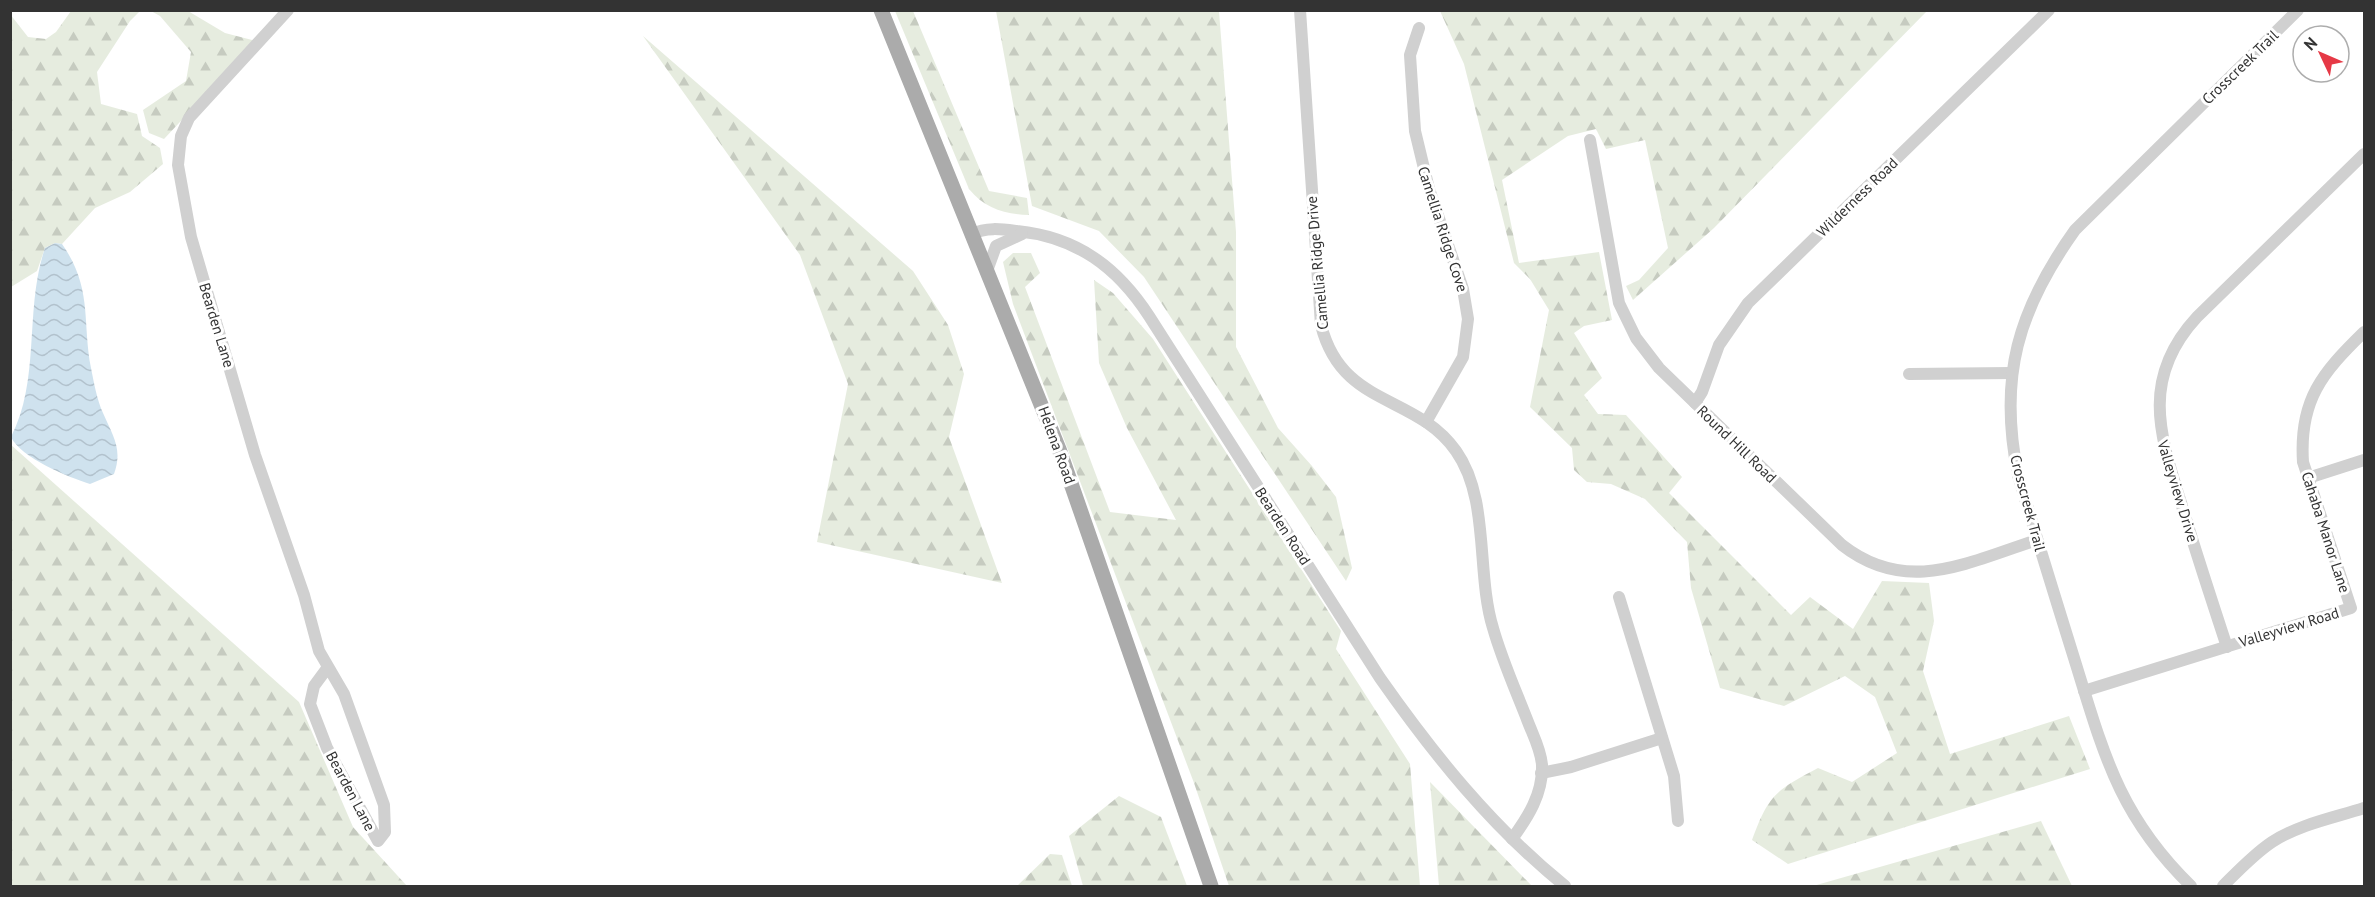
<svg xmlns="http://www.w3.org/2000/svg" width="2375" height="897" viewBox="0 0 2375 897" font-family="'PT Sans',sans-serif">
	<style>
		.forest { fill: url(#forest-firs) }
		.water { fill: url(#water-waves) }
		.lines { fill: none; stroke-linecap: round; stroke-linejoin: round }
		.minor { stroke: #d0d0d0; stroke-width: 12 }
		.major { stroke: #ababab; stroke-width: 15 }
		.labels { text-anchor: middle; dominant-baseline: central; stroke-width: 6; stroke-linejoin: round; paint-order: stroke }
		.street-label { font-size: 15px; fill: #333; stroke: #fff }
	</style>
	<defs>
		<pattern id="forest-firs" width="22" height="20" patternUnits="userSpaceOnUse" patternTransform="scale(1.5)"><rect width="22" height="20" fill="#e6ecdf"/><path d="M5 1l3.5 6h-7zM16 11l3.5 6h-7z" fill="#c6cbc0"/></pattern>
		<pattern id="water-waves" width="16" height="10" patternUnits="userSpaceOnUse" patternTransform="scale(1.5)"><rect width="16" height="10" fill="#cfe2ee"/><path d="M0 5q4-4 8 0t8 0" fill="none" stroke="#b2c2cd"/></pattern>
	</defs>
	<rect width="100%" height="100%" fill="#fff"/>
	<!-- forest -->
	<g class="forest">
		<path d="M71,11H140L130,21L97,72L101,104L137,114L142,136L160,148L163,164L130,192L95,208L62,244L55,243L45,248L37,271L11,287L10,14L28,37L46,39L56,32Z"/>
		<path d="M151,11H188L225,33L256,41L164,139L149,133L143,110L186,81L191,52L160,16Z"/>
		<path d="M895,11H913L989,191L1027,198L1029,215C1005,214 985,209 969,189Z"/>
		<path d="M996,11H1219L1236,232V347L1278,428L1312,466L1336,497L1352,568L1346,581L1144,277L1099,231L1032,206Z"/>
		<path d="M1440,11H1927L1714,228L1633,300L1626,286L1639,280L1668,248L1645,140L1606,149L1596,129L1568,136L1502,180L1519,263L1599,252L1612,320L1584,326L1574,333L1602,378L1584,395L1598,414L1626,415L1682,477L1669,493L1791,615L1810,597L1853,629L1882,581L1929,583L1934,621L1923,671L1950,754L2069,716L2090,769L1788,864L1752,840C1769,794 1775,791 1818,768L1852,782L1897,753L1875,697L1845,676L1784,706L1720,688L1691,588L1687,542L1645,499L1611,484L1587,482L1574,470L1572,448L1530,407L1549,310L1530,279L1514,263L1464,64Z"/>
		<path d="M643,36L913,271L948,325L964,374L949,437L1002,583L817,542L848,384L800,255Z"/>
		<path d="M1013,253H1031L1040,273L1025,287L1110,512L1176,520L1127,428L1099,363L1094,280L1113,293L1153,339L1341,631L1336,649L1410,764L1420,886H1229L1194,783L1013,304L1003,262Z"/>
		<path d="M10,444L299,702L353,827L407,886H11Z"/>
		<path d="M1430,782L1532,886H1439Z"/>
		<path d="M1119,796L1161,817L1187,886H1083L1069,836Z"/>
		<path d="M2041,821L2072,886H1813Z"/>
		<path d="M1050,854L1062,855L1072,886H1017Z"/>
	</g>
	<!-- water -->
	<path class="water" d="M55,243L62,244C93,288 82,322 91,368C94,383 97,400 103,413C113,436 123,449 114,474L90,484C68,477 21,458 11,437C41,379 24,309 45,248Z"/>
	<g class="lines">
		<!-- minor -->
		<g class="minor">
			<path d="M288,10L189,118L181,136L178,165L191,237L255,455L304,595L319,651L344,694L384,805L385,832L378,841L327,748L310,704L314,686L328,667"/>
			<path d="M1300,10L1321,325C1342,408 1415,393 1456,451C1490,499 1476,573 1493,628C1502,660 1516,691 1528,722C1533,735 1541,750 1542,765C1543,794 1528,817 1512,839"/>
			<path d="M1419,28L1410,55L1415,131L1429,189L1463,289L1468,319L1463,357L1426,422"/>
			<path d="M1590,140L1619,303L1636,338L1659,368L1842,545C1907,596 1968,562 2037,540"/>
			<path d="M971,234C987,227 1001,229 1017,231C1077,237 1117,267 1149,316L1380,678C1434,755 1492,827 1565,886"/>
			<path d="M987,271L996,246L1022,234"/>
			<path d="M1909,374L2012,373"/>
			<path d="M1695,403L1702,392L1719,345L1748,303L2049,10"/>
			<path d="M2308,478L2364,460"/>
			<path d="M1619,597L1674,776L1678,821"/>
			<path d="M2227,647C2213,604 2199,562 2186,519C2163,443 2136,383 2197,317L2364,154"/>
			<path d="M2084,691L2351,608L2303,462C2299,400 2322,373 2364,332"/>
			<path d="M1541,773L1571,767L1662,738"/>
			<path d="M2191,886C2118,815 2103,751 2074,658C2055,597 2036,536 2018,475C1998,377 2018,310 2075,230L2298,10"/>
			<path d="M2223,886C2238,871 2254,854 2272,842C2300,824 2333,818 2364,808"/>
		</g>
		<!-- major -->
		<path class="major" d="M881,10L1059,449L1211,886"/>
	</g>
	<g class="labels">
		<!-- street labels -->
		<g class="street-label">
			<text transform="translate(2240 67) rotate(-44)">Crosscreek Trail</text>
			<text transform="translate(1857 197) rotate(-44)">Wilderness Road</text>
			<text transform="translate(1443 229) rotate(72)">Camellia Ridge Cove</text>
			<text transform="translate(1317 263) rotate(-95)">Camellia Ridge Drive</text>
			<text transform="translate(217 325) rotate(73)">Bearden Lane</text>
			<text transform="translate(1737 444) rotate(44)">Round Hill Road</text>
			<text transform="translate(1057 445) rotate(70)">Helena Road</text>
			<text transform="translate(2178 491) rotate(73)">Valleyview Drive</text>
			<text transform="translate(2028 503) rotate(75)">Crosscreek Trail</text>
			<text transform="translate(1283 526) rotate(57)">Bearden Road</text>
			<text transform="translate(2326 532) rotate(72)">Cahaba Manor Lane</text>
			<text transform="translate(2289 627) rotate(-17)">Valleyview Road</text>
			<text transform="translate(351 791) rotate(62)">Bearden Lane</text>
		</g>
	</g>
	<!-- border -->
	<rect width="2375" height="897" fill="none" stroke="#333333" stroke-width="24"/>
	<!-- north arrow -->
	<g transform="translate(2321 54) rotate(314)"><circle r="28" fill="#ffffff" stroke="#adadad" stroke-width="1.5"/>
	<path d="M0-4.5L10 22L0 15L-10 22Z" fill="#e63946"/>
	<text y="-9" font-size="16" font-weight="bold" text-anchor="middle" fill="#333333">N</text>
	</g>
</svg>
